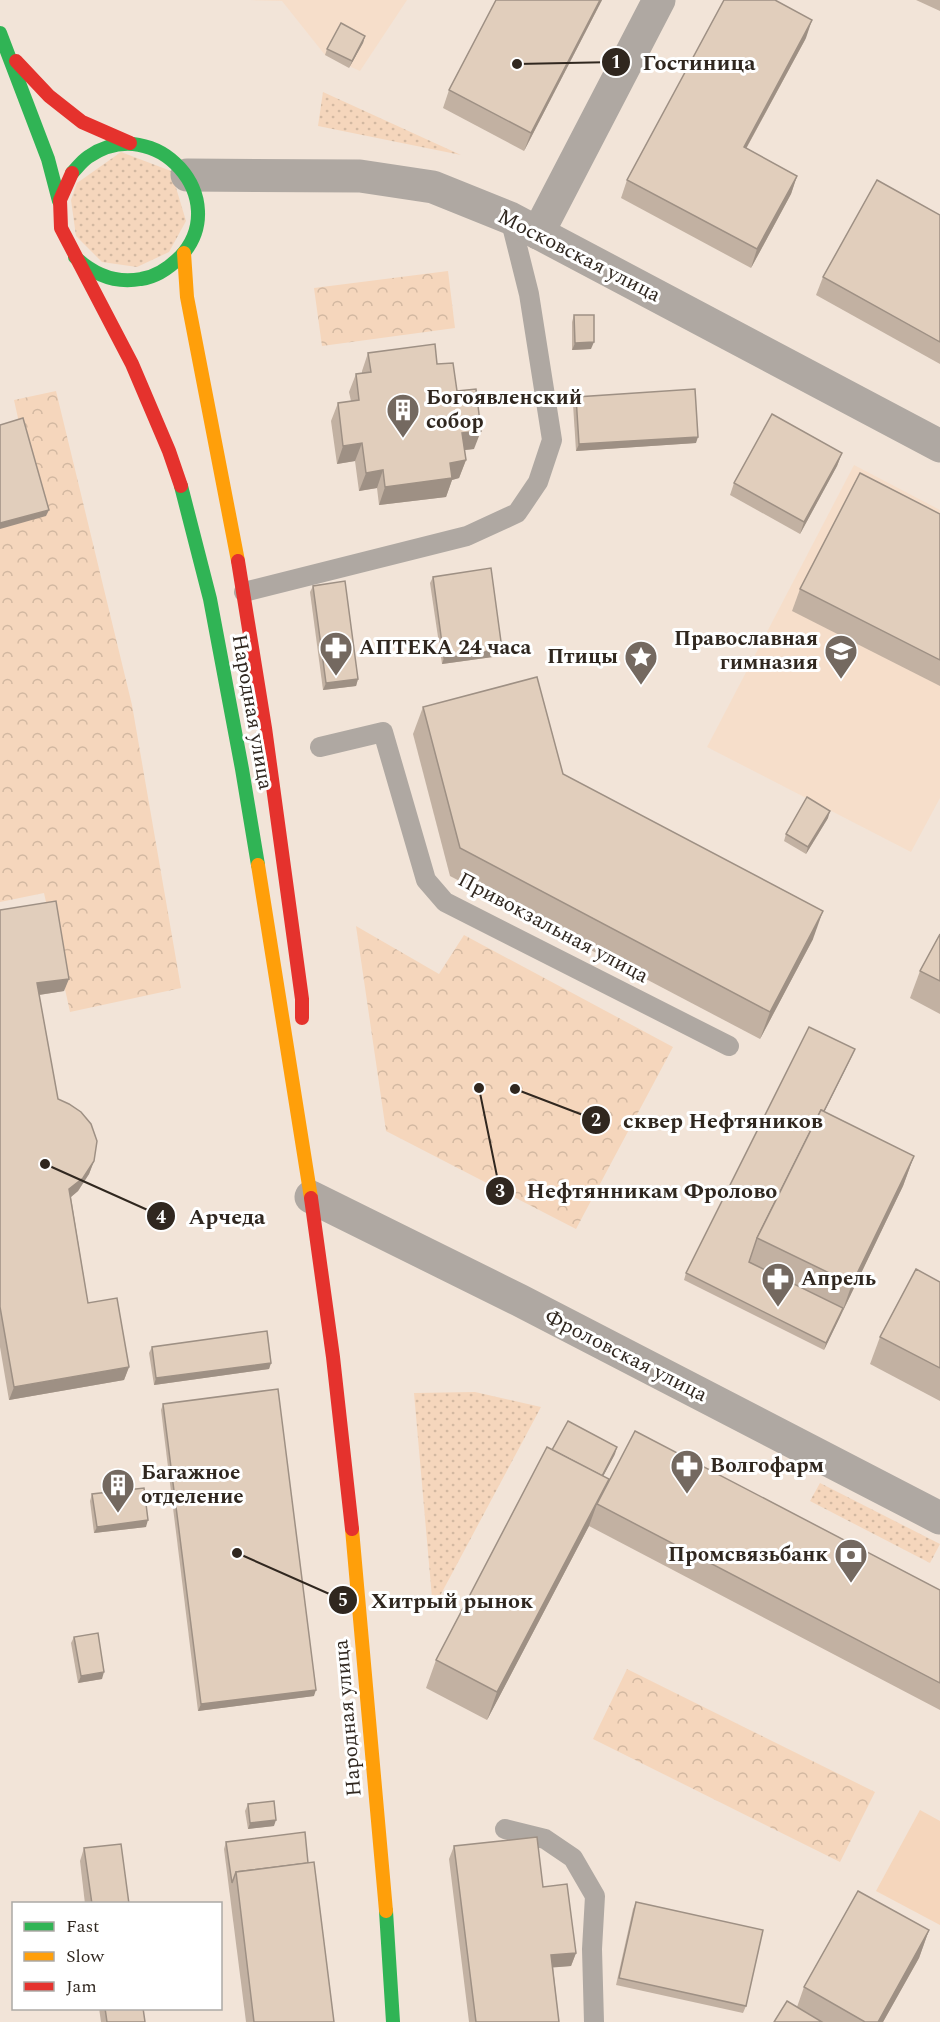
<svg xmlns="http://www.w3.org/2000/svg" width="940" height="2022" viewBox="0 0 940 2022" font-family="Spectral,serif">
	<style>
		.built { fill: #f6deca }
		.grass { fill: url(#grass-dots) }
		.park { fill: url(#park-crowns) }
		.garden { fill: #f5d6bc }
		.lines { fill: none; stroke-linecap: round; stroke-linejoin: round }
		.lane { stroke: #afa8a2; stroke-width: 20 }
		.street { stroke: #afa8a2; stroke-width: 33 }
		.fast { stroke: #30b455; stroke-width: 14 }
		.slow { stroke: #ff9f0a; stroke-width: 14 }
		.jam { stroke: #e5322d; stroke-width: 14 }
		.wall { fill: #c2b1a2 }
		.shaded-wall { fill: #9e9084 }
		.building { fill: #e1cebc; stroke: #9e9084; stroke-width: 1.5 }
		.labels { text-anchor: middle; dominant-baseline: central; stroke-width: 6; stroke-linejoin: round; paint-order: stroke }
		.street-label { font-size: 21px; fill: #30271f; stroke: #fff }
		.poi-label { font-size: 21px; font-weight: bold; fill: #30271f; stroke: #fff; text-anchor: start }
		.leader { fill: none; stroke: #30271f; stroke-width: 2 }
		.callout-dot { fill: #30271f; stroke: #fff; stroke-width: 2 }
		.mark-label { font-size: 18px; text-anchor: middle; font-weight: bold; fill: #fff }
		.callout-label { font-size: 22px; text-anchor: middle; font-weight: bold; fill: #30271f; stroke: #fff; stroke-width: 6; stroke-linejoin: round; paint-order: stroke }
	</style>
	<defs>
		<pattern id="grass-dots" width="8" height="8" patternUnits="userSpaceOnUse" patternTransform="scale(1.5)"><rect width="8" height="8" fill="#f5d6bc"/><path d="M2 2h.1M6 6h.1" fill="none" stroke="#d2b8a1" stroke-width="1.8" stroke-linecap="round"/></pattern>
		<pattern id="park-crowns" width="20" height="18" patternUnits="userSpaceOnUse" patternTransform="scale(1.5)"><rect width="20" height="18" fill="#f5d6bc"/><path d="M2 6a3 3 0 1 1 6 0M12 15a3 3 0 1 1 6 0" fill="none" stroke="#d2b8a1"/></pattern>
	</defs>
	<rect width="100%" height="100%" fill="#f2e4d8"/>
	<!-- built -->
	<g class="built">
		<path d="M250,0H407L360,71L325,55L282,1Z"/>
		<path d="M854,465L940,510V798L911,852L707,747Z"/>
	</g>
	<!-- grass -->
	<g class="grass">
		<path d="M323,92L461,155L318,126Z"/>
		<path d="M121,152L171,171L186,221L169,252L137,267L102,262L76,236L71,200L77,183Z"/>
		<path d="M475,1392L541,1407L433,1609L414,1393Z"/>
		<path d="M820,1483L940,1544L930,1563L810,1501Z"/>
	</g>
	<!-- park -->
	<g class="park">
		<path d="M448,271L455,328L322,346L314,288Z"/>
		<path d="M56,391L132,705L181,988L70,1012L44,893L0,902V522L39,513L14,400Z"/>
		<path d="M356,926L439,974L464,935L673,1047L576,1229L386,1131Z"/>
		<path d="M627,1669L875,1792L840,1862L593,1739Z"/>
	</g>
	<!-- garden -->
	<path class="garden" d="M920,1810L940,1821V1925L876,1891Z"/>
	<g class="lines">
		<!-- lane -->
		<g class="lane">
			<path d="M244,592L467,536L517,513L538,482L552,440L529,294L510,218"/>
			<path d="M320,747L383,732L426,880L445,902L729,1046"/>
			<path d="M505,1829L545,1839L573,1858L595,1896L592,1949L594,2022"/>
		</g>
		<!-- street -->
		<g class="street">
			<path d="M187,175L360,176L433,187L510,218L940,446"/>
			<path d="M538,233L659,0"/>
			<path d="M311,1197L519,1300L940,1518"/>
		</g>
		<!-- fast -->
		<g class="fast">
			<path d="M0,33L48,159L59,201"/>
			<path d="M72,173C77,168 82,161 88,157C156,110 234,200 180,257C169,268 156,277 141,279C115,284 94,275 75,257"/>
			<path d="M181,486L210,599L242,769L258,865"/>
			<path d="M386,1911L393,2022"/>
		</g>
		<!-- slow -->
		<g class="slow">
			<path d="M184,253L187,297L238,561"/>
			<path d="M258,865L311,1198"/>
			<path d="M352,1529L386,1911"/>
		</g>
		<!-- jam -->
		<g class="jam">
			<path d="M16,61L49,96L82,122L130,143"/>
			<path d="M72,173L60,200L61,228L132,364L169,451L181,486"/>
			<path d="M238,561L265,728L302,999V1018"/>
			<path d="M311,1198L333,1357L352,1529"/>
		</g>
	</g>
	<!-- wall -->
	<g class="wall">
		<path d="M496,0H602L524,151L443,108L449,90Z"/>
		<path d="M916,0H940V11Z"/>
		<path d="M365,36L363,43L349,68L325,55L327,49Z"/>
		<path d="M806,38L746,149L797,176L791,194L751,268L621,198L627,180Z"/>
		<path d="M940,215V364L816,295L823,277Z"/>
		<path d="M574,315L591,349L572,350V322Z"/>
		<path d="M368,353L437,364L457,391L474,449L464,450L466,460L459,478L452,480L446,497L379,505L377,488L359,491L355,461L337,464L331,421L338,403L351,401L349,392L356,374L362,373V371Z"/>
		<path d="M576,397L696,443L576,451L573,404Z"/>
		<path d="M842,453L837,466L800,534L730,495L734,483Z"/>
		<path d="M940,514V686L792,611L800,589Z"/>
		<path d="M433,577L502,649L500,656L442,664L430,583Z"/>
		<path d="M313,586L358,679L356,686L323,690L310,592Z"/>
		<path d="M423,707L563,774L813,939L760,1039L450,876L413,734Z"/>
		<path d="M828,818L806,854L784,841L786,834Z"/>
		<path d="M0,910L64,991L39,995L58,1099L94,1161L89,1174L78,1191L71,1197L88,1303L129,1367L124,1380L9,1400L0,1347Z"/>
		<path d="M940,934V1014L910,998L920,971Z"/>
		<path d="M855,1049L824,1112L914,1156L903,1186L824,1350L684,1280L686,1273Z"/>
		<path d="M940,1282V1401L870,1364L880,1337Z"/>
		<path d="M152,1347L271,1363L269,1369L154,1385L149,1353Z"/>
		<path d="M163,1404L314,1696L198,1711L161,1410Z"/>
		<path d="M615,1454L603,1476L609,1479L940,1590V1710L589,1526L487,1720L426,1688L436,1660Z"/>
		<path d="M92,1494L146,1527L94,1533L90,1501Z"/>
		<path d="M74,1637L102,1679L78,1683L71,1643Z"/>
		<path d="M248,1804L274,1826L248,1829L245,1811Z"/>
		<path d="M226,1842L308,1863L334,2022H246L224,1849Z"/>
		<path d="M454,1846L543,1887L576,1953L571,1966L553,1967L559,2022H469L449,1859Z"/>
		<path d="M84,1848L129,1904H85L80,1861Z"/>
		<path d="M636,1902L746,2006L743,2013L616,1985L633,1909Z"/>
		<path d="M929,1930L919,1958L883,2022H774L797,2007L804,1987Z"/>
		<path d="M99,2008H143L145,2022H101Z"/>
	</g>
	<!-- shaded-wall -->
	<g class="shaded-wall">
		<path d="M600,0H602L524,151L531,133Z"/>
		<path d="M812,20L806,38L737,165L744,147Z"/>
		<path d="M365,36L363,43L349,68L352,61Z"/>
		<path d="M797,176L791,194L751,268L757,249Z"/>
		<path d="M594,342L591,349L572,350L575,343Z"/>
		<path d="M481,431L474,449L456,451L462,433Z"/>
		<path d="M698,437L696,443L576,451L579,444Z"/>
		<path d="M362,443L355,461L337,464L343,446Z"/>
		<path d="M842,453L837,466L800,534L804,522Z"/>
		<path d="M466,460L459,478L452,480L446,497L379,505L385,487L450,463Z"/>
		<path d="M383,470L377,488L359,491L366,473Z"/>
		<path d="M49,510L46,516L0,529V523Z"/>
		<path d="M502,649L500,656L442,664L444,658Z"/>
		<path d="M358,679L356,686L323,690L326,683Z"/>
		<path d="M830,811L828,818L806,854L808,847Z"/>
		<path d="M823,911L813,939L760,1039L770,1012Z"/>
		<path d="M69,979L64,991L32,996L37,983Z"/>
		<path d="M855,1049L852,1056L761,1239Z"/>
		<path d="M914,1156L903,1186L841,1315L852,1284Z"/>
		<path d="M94,1161L89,1174L78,1191L65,1202L69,1189Z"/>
		<path d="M843,1308L841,1315L824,1350L826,1343Z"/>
		<path d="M271,1363L269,1369L154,1385L156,1378Z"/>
		<path d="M129,1367L124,1380L9,1400L14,1387Z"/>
		<path d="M617,1447L615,1454L598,1486L601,1479Z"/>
		<path d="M609,1479L597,1504L589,1526L487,1720L497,1692Z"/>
		<path d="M148,1520L146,1527L94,1533L97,1527Z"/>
		<path d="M104,1672L102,1679L78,1683L81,1676Z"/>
		<path d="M316,1690L314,1696L198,1711L201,1704Z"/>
		<path d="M276,1820L274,1826L248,1829L250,1823Z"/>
		<path d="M929,1930L919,1958L883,2022H878Z"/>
		<path d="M576,1953L571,1966L547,1968L551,1955Z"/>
	</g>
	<!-- building -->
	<g class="building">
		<path d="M496,0H600L531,133L449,90Z"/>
		<path d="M724,0H775L812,20L744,147L797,176L757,249L627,180Z"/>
		<path d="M341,23L365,36L352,61L327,49Z"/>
		<path d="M877,180L940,215V342L823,277Z"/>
		<path d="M574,315H594V342L575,343Z"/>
		<path d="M435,344L437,364L453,363L457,391L476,389L481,431L462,433L466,460L450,463L452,478L385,487L383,470L366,473L362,443L343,446L338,403L359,400L356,374L371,372L368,353Z"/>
		<path d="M695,389L698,437L579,444L576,397Z"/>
		<path d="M772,414L842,453L804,522L734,483Z"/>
		<path d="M23,418L49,510L0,523V425Z"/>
		<path d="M860,473L940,514V660L800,589Z"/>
		<path d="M491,568L502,649L444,658L433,577Z"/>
		<path d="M345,581L358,679L326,683L313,586Z"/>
		<path d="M537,677L563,774L823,911L770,1012L460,848L423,707Z"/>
		<path d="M807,797L830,811L808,847L786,834Z"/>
		<path d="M56,901L69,979L37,983L58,1099L69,1104L81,1112L91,1124L97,1141L94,1161L83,1178L69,1189L88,1303L117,1298L129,1367L14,1387L0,1307V910Z"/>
		<path d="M940,934V981L920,971Z"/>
		<path d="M809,1027L855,1049L824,1111L821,1110L757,1238L749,1262L843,1308L826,1343L686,1273Z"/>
		<path d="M821,1110L914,1156L852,1284L757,1238Z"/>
		<path d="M916,1269L940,1282V1368L880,1337Z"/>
		<path d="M267,1331L271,1363L156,1378L152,1347Z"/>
		<path d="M278,1389L316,1690L201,1704L163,1404Z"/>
		<path d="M568,1421L617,1447L602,1476L552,1450Z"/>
		<path d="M635,1431L940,1590V1683L597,1504Z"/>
		<path d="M547,1447L609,1479L497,1692L436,1660Z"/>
		<path d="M144,1488L148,1520L97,1527L92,1494Z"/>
		<path d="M98,1633L104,1672L81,1676L74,1637Z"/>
		<path d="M274,1801L276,1820L250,1823L248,1804Z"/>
		<path d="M305,1832L308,1863L236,1872L232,1883L226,1842Z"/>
		<path d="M537,1837L543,1887L567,1884L576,1953L551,1955L559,2022H476L454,1846Z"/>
		<path d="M121,1844L129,1904H92L84,1848Z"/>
		<path d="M314,1862L334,2022H254L236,1872Z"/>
		<path d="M858,1891L929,1930L878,2022H865L804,1987Z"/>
		<path d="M636,1902L763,1930L746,2006L619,1978Z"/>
		<path d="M787,2001L822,2022H774Z"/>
		<path d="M105,2008H143L145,2022H107Z"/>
	</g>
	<!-- icons -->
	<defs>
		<g id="building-pin" transform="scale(1.725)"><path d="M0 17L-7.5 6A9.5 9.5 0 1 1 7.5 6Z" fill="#746960" stroke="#fff"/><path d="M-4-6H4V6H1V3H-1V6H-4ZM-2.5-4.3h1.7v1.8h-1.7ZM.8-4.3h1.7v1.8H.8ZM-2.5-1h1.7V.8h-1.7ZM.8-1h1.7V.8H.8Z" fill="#fff"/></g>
		<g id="pharmacy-pin" transform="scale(1.725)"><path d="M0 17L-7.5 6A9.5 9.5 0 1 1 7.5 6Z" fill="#746960" stroke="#fff"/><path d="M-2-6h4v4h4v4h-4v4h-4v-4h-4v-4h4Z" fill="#fff"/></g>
		<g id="school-pin" transform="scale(1.725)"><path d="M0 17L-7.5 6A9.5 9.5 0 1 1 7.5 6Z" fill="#746960" stroke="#fff"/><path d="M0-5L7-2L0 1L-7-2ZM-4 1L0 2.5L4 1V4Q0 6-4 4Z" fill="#fff"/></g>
		<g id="sight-pin" transform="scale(1.725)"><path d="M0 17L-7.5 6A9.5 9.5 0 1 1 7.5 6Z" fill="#746960" stroke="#fff"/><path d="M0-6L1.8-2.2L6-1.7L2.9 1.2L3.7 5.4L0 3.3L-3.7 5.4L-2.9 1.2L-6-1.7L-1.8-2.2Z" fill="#fff"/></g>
		<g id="bank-pin" transform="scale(1.725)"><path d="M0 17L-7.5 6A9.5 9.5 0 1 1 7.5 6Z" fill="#746960" stroke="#fff"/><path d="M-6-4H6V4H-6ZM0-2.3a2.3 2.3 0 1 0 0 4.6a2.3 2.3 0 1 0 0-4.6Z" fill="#fff"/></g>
	</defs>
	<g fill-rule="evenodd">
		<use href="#building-pin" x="403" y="410"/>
		<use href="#pharmacy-pin" x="336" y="648"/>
		<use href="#school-pin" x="841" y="651"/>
		<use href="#sight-pin" x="641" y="657"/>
		<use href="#pharmacy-pin" x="778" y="1279"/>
		<use href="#pharmacy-pin" x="687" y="1466"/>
		<use href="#building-pin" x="118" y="1485"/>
		<use href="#bank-pin" x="851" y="1555"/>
	</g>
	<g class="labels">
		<!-- street labels -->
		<g class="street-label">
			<text transform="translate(579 256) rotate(27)">Московская улица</text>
			<text transform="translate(252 712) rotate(80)">Народная улица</text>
			<text transform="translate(553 928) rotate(28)">Привокзальная улица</text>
			<text transform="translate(626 1356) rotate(27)">Фроловская улица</text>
			<text transform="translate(348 1718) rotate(-95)">Народная улица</text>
		</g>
		<!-- poi labels -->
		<g class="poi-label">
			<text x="426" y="398">Богоявленский<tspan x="426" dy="24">собор</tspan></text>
			<text x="818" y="639" text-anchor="end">Православная<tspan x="818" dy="24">гимназия</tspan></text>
			<text x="359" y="648">АПТЕКА 24 часа</text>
			<text x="618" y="657" text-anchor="end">Птицы</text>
			<text x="801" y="1279">Апрель</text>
			<text x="710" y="1466">Волгофарм</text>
			<text x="141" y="1473">Багажное<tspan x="141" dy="24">отделение</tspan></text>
			<text x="828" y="1555" text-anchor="end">Промсвязьбанк</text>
		</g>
	</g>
	<!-- callouts -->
	<path class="leader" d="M517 64L616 62M515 1089L596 1120M479 1088L500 1191M45 1164L161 1216M237 1553L343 1600"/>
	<g class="callout-dot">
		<circle cx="517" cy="64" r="6"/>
		<circle cx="515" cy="1089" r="6"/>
		<circle cx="479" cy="1088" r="6"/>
		<circle cx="45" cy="1164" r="6"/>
		<circle cx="237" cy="1553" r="6"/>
		<circle cx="616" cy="62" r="15"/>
		<circle cx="596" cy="1120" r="15"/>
		<circle cx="500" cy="1191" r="15"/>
		<circle cx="161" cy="1216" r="15"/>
		<circle cx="343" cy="1600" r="15"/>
	</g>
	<g class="mark-label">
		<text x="616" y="68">1</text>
		<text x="596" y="1126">2</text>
		<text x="500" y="1197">3</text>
		<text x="161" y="1223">4</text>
		<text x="343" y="1606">5</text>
	</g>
	<g class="callout-label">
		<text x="699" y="70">Гостиница</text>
		<text x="723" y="1128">сквер Нефтяников</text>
		<text x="652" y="1198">Нефтянникам Фролово</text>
		<text x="227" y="1224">Арчеда</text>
		<text x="452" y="1608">Хитрый рынок</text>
	</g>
	<!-- legend -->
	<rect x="12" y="1902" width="210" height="108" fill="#ffffff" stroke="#aca9a5" stroke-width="1.5"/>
	<rect x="24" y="1922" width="30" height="9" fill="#30b455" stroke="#aca9a5" stroke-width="1.5"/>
	<text x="66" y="1932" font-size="18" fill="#30271f">Fast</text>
	<rect x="24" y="1952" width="30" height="9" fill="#ff9f0a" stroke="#aca9a5" stroke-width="1.5"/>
	<text x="66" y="1962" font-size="18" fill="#30271f">Slow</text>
	<rect x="24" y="1982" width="30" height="9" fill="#e5322d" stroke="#aca9a5" stroke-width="1.5"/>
	<text x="66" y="1992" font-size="18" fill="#30271f">Jam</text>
</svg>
